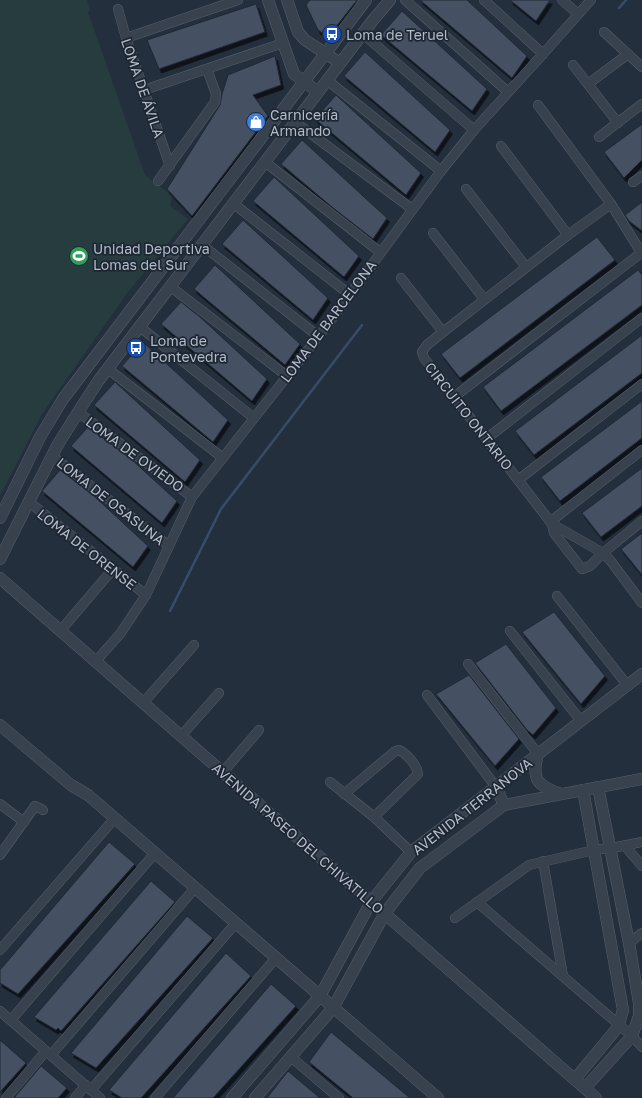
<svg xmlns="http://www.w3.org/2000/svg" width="642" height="1098" viewBox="0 0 642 1098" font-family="'Golos Text',sans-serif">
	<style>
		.green { fill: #263c3f }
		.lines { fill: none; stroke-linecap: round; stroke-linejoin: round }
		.stream { stroke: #394c67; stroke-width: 2.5 }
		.building { fill: #455162; stroke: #1f2835; filter: url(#shadow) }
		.minor-casing { stroke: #565f6c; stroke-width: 10 }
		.tertiary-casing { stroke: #565f6c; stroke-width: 12 }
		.minor { stroke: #38414e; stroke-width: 9 }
		.tertiary { stroke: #38414e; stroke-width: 11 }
		.labels { text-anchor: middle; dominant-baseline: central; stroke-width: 3.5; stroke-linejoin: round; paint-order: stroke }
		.poi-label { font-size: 14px; fill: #b4bcc9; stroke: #1d2633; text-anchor: start }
		.street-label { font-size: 14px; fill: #b4bcc9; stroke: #1d2633 }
	</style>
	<defs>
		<filter id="shadow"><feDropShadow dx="2.5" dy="4" stdDeviation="0" flood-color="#0009"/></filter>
	</defs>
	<rect width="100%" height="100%" fill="#242f3e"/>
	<!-- green -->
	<path class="green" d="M0,0H87L90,11L88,12L145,175L172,196L170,206L188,219L128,292L42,414L0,496Z"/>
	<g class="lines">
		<!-- stream -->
		<g class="stream">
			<path d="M619,8L626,0"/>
			<path d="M170,611L221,509L362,325"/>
		</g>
	</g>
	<!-- building -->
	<g class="building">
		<path d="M310,0H357L328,37L318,30L306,5Z"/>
		<path d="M420,0H467L527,56L512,78Z"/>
		<path d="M510,0H550L536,21Z"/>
		<path d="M256,4L265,32L159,69L147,40Z"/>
		<path d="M402,11L487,89L472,111L381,35Z"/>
		<path d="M365,52L450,130L435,152L344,76Z"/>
		<path d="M275,56L281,85L253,95L268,116L192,216L167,189L220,105L222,94L228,75Z"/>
		<path d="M336,95L421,173L406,195L315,119Z"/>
		<path d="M642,124V160L624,178L604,152Z"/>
		<path d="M302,140L387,218L373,239L332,207L281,164Z"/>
		<path d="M274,177L359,256L344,277L253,201Z"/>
		<path d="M642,202V231L629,221L625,215Z"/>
		<path d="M243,220L328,298L313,320L222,244Z"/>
		<path d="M597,237L615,260L460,378L441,354Z"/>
		<path d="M215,265L300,344L285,365L194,289Z"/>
		<path d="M638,270L642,275V305L501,411L483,387Z"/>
		<path d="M181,302L200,317L267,379L252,401L161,324Z"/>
		<path d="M642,335V373L534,455L515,431Z"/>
		<path d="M143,342L228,420L213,442L122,366Z"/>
		<path d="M115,382L200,460L185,482L94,405Z"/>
		<path d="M642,401V438L560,501L541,477Z"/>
		<path d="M88,427L131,459L177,501L162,523L71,446Z"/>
		<path d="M642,468V506L601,537L582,513Z"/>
		<path d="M60,470L94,496L148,546L133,567L42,491Z"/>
		<path d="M642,533V575L621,549Z"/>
		<path d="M554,612L605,676L581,704L522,632Z"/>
		<path d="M506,644L556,708L533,735L527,730L475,663Z"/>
		<path d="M469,675L519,739L495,766L436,694Z"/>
		<path d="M109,842L135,864L18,994L0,983V970Z"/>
		<path d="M151,881L175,902L61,1031L58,1028L56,1030L34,1017Z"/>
		<path d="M187,916L213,938L96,1068L71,1053Z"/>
		<path d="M226,953L251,976L141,1098H122L109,1090Z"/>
		<path d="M271,984L296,1006L213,1098H173Z"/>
		<path d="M331,1032L410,1098H353L309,1062Z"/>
		<path d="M0,1040L26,1063L0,1092Z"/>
		<path d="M41,1066L67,1088L58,1098H14Z"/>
		<path d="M288,1071L320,1098H267Z"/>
	</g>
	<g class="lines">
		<!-- minor casing -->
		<g class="minor-casing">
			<g id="minor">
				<path d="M405,0L508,92"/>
				<path d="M484,0L543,54"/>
				<path d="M562,0L578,14"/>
				<path d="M118,9L126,38L170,166"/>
				<path d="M604,32L642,67"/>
				<path d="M362,33L474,130"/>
				<path d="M126,38L238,0"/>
				<path d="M573,65L618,123"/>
				<path d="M327,80L441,171"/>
				<path d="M588,84L628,54"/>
				<path d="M144,90L283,43"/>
				<path d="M538,105L611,204"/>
				<path d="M295,122L412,209"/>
				<path d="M599,137L642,104"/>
				<path d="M501,146L568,235"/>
				<path d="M265,162L380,252"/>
				<path d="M158,181L215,102L216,94L207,69"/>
				<path d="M633,182L642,176"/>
				<path d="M466,189L526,267"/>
				<path d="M234,204L349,294"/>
				<path d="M433,233L484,299"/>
				<path d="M202,245L318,336"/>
				<path d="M642,254L611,204L568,235L443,332L427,345L422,352L424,358L552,524L603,553L610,560L642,603"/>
				<path d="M401,278L443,332"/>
				<path d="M171,287L287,376"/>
				<path d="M140,327L254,418"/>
				<path d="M108,369L223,458"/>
				<path d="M454,397L641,253"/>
				<path d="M78,412L192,497"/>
				<path d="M486,439L642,318"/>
				<path d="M52,456L169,546"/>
				<path d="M518,480L642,384"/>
				<path d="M29,502L146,595"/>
				<path d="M550,522L642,450"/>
				<path d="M552,524L554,533L582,569L590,566L603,553L642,521"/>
				<path d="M557,596L628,686"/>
				<path d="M61,630L113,569"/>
				<path d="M510,631L581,721"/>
				<path d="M96,661L120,634L146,595L192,497L329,323L441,171L474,130L543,54L591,0"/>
				<path d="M468,664L538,754"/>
				<path d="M427,695L496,787"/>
				<path d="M143,703L194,645"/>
				<path d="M181,736L219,693"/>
				<path d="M223,772L259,730"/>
				<path d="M330,782L374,817L411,852"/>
				<path d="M344,794L394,752L399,750C407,754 417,765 418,774L374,817"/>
				<path d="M0,804L24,822"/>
				<path d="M625,846L642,866"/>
				<path d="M0,855L35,806L43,810"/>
				<path d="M543,861L563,976"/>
				<path d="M477,902L632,1036L642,1047"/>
				<path d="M455,918L529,865L594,850L617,847L642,842"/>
				<path d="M629,943L642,933"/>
				<path d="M0,950L115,818"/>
				<path d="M0,1011L100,1098"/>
				<path d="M11,1020L155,853"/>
				<path d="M51,1055L195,888"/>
				<path d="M291,1057L339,1098"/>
				<path d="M91,1090L236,923"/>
				<path d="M6,1098L46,1051"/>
				<path d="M75,1098L86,1085"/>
				<path d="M155,1098L276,958"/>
			</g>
		</g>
		<!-- tertiary casing -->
		<g class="tertiary-casing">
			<g id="tertiary">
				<path d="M268,0L294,74L318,92"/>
				<path d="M287,0L298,32L305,40L340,63"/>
				<path d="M0,518L40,437L63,399L366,0"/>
				<path d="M0,559L57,446L80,409L99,380L373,20L390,0"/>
				<path d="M0,578L596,1098"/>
				<path d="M0,725L71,785L88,795L438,1098"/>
				<path d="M538,754C531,779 537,786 561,794"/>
				<path d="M496,787L504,805"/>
				<path d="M575,1079L618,1027L623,1010L583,790"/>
				<path d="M585,1088L632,1036L639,1016V1003L629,943L598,787"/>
				<path d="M232,1098L320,996L371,902L411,852L642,674"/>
				<path d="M255,1098L333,1008L385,913L420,868L504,805L642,779"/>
			</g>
		</g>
		<!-- minor -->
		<use href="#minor" class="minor"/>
		<!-- tertiary -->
		<use href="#tertiary" class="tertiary"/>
	</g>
	<!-- icons -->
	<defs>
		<g id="bus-disc" transform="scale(1)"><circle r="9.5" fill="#1a4fb4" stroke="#1d2633"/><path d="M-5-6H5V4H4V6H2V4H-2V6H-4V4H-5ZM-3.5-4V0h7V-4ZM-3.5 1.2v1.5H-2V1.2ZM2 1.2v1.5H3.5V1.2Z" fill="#fff"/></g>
		<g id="shop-disc" transform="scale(1)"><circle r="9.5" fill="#3f7fe0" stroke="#1d2633"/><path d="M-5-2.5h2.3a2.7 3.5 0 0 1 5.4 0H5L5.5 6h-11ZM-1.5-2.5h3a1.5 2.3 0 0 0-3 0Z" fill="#fff"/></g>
		<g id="stadium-disc" transform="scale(1)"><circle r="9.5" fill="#2e9e5b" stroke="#1d2633"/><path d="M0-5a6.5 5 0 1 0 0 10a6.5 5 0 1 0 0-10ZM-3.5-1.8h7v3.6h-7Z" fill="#fff"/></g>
	</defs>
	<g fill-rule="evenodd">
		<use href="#bus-disc" x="332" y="34"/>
		<use href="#shop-disc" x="256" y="122"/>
		<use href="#stadium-disc" x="79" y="256"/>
		<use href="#bus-disc" x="136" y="348"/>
	</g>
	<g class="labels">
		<!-- poi labels -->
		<g class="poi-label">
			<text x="346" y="34">Loma de Teruel</text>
			<text x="270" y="114">Carnicería<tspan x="270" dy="16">Armando</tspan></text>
			<text x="93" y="248">Unidad Deportiva<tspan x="93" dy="16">Lomas del Sur</tspan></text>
			<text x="150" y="340">Loma de<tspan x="150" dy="16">Pontevedra</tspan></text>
		</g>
		<!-- street labels -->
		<g class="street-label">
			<text transform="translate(143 88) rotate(71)">LOMA DE ÁVILA</text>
			<text transform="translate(328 321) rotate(-53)">LOMA DE BARCELONA</text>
			<text transform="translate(469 416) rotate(52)">CIRCUITO ONTARIO</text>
			<text transform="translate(135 454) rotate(36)">LOMA DE OVIEDO</text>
			<text transform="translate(111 501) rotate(38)">LOMA DE OSASUNA</text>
			<text transform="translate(87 549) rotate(38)">LOMA DE ORENSE</text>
			<text transform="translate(472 806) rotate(-38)">AVENIDA TERRANOVA</text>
			<text transform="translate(298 838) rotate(41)">AVENIDA PASEO DEL CHIVATILLO</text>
		</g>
	</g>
</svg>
